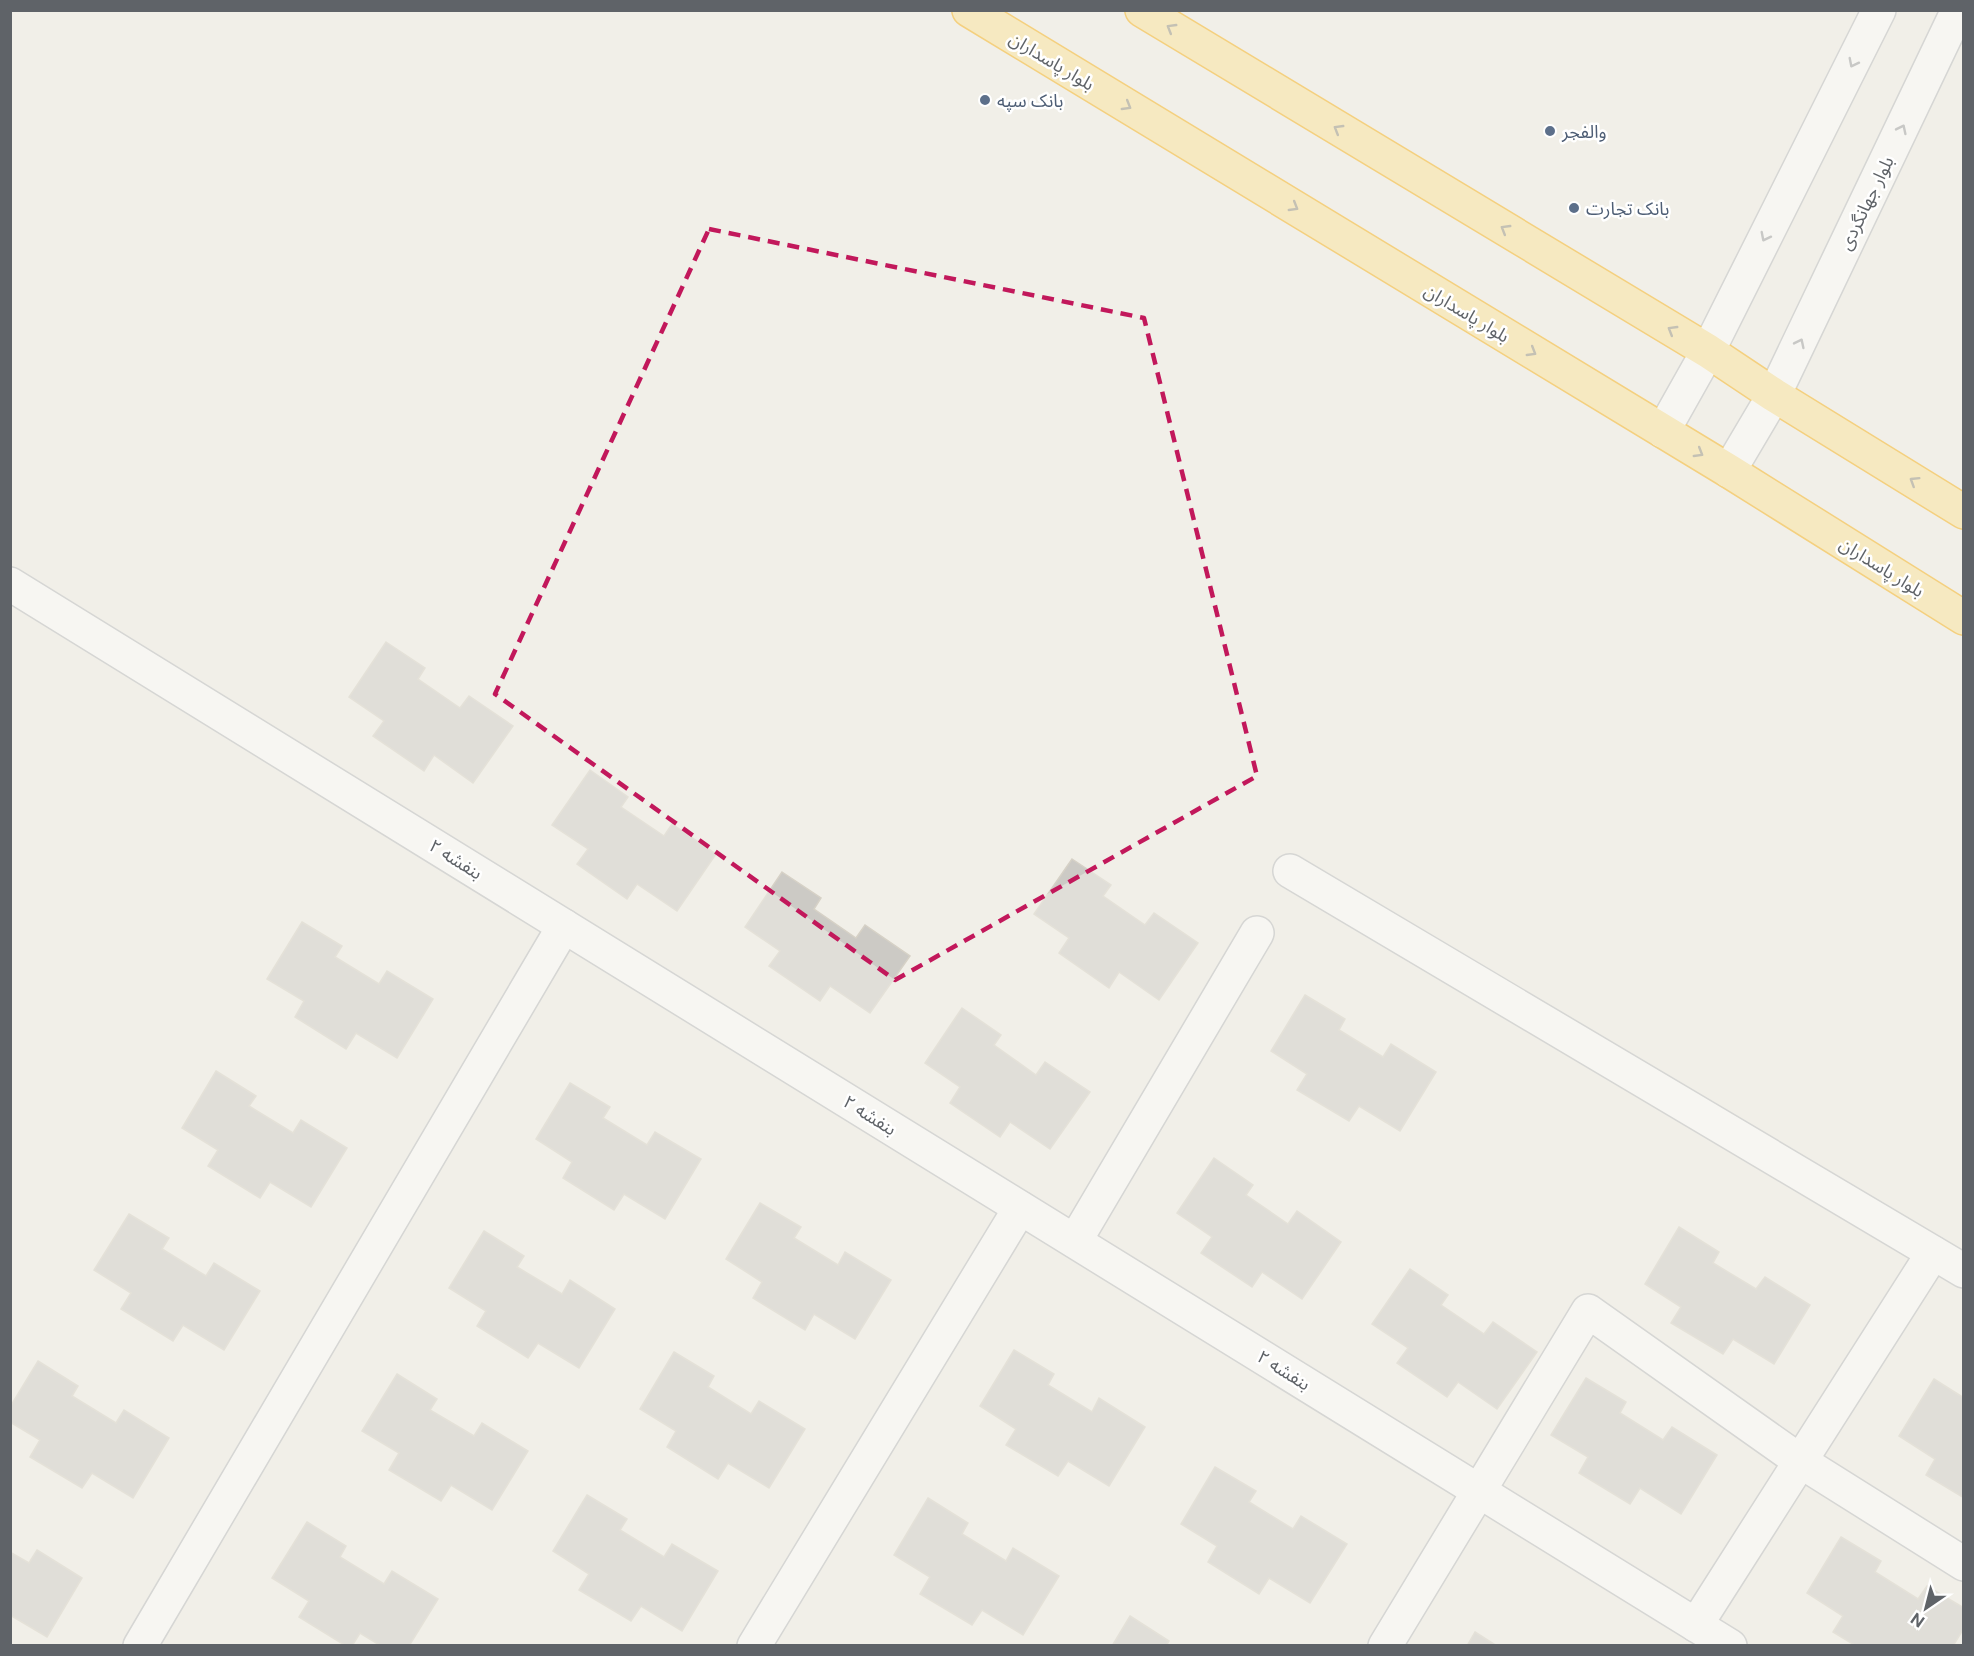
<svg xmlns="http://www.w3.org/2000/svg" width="1974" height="1656" viewBox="0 0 1974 1656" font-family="'Public Sans','Noto Sans Arabic',sans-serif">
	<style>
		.building { fill: #cccac5; stroke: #d6d1c6; stroke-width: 1.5 }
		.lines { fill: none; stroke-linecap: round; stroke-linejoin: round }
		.minor-casing { stroke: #b5b8bc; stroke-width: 36 }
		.highway-casing { stroke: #f9ab00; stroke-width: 36 }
		.minor { stroke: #fff; stroke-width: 33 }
		.highway { stroke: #fde293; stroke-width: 33 }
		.oneway { stroke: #8e8975 }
		.oneway2 { stroke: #979a9d }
		.marked { fill: none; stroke: #c2185b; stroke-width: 4.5; stroke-dasharray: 12 8; stroke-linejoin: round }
		.service-dot { fill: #5c6f8a; stroke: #fff; stroke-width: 2 }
		.labels { text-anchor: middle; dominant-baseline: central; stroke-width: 5; stroke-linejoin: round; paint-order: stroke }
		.street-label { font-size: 18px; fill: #5f6368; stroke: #fff }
		.service-label { font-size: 18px; fill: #4e5e75; stroke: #fff; text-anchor: start }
	</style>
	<rect width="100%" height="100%" fill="#f1efe8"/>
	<!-- building -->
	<g class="building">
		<path d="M386,642L425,668L418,679L460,708L469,696L513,726L473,783L434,755L424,771L373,736L384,721L349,697Z"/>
		<path d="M590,770L628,797L621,807L664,836L672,824L716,854L677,911L637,884L627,899L577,864L588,849L552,825Z"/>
		<path d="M1072,859L1111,885L1103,896L1145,925L1154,913L1198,943L1159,1000L1119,972L1109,988L1059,953L1069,938L1034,914Z"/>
		<path d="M782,872L821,898L814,909L856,938L865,925L910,956L870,1013L830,986L820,1001L769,966L780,951L745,927Z"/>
		<path d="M302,922L342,946L335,957L379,984L387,971L433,999L397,1058L356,1033L346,1049L295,1017L304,1001L267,979Z"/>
		<path d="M1305,995L1345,1019L1339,1030L1383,1057L1391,1044L1436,1072L1400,1131L1359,1106L1349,1121L1297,1090L1307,1074L1271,1051Z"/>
		<path d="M962,1008L1001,1035L994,1045L1036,1075L1045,1062L1090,1092L1050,1149L1010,1122L1000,1137L950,1103L960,1087L925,1063Z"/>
		<path d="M216,1071L256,1096L249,1106L293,1133L301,1120L347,1148L311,1207L270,1182L260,1198L208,1166L218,1150L182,1128Z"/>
		<path d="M570,1083L610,1107L603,1118L647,1145L655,1132L701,1159L665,1219L624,1194L614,1210L563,1178L572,1162L536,1139Z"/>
		<path d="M1214,1158L1253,1185L1246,1195L1288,1224L1297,1211L1341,1242L1302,1299L1262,1272L1252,1287L1201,1253L1212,1237L1177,1213Z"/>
		<path d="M760,1203L801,1227L794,1238L838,1265L845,1252L891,1280L855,1339L814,1314L805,1330L753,1298L762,1282L726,1259Z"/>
		<path d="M129,1214L169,1238L162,1249L206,1276L214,1263L260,1291L224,1350L183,1325L173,1341L121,1309L131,1293L94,1270Z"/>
		<path d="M1679,1227L1719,1252L1713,1263L1756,1289L1765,1277L1810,1305L1774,1364L1733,1339L1723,1354L1671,1323L1681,1307L1645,1284Z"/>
		<path d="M484,1231L524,1256L517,1267L562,1294L570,1280L615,1309L579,1368L538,1343L528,1358L477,1326L486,1311L449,1288Z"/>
		<path d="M1410,1269L1448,1295L1441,1305L1484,1334L1493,1322L1537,1352L1497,1409L1458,1382L1447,1397L1397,1363L1408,1348L1372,1324Z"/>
		<path d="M1014,1350L1054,1374L1048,1385L1092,1412L1099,1398L1145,1427L1109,1486L1068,1461L1058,1476L1006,1445L1016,1429L980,1406Z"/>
		<path d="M674,1352L714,1376L708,1387L751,1414L759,1401L805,1429L769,1488L728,1463L718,1479L667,1447L676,1431L640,1409Z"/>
		<path d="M38,1361L78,1386L72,1396L116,1423L124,1410L169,1438L133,1498L92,1473L82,1488L30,1457L40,1440L10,1422V1407Z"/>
		<path d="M397,1374L437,1399L430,1410L474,1436L482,1423L528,1451L492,1510L451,1485L441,1501L389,1470L399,1453L362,1431Z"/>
		<path d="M1586,1378L1626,1402L1620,1413L1663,1440L1672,1427L1717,1455L1681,1514L1640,1488L1630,1504L1579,1473L1588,1457L1551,1435Z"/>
		<path d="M1934,1379L1964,1398V1498L1926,1475L1935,1459L1899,1436Z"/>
		<path d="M1215,1467L1256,1491L1249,1502L1293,1529L1301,1516L1347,1544L1310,1603L1269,1578L1259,1594L1208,1562L1217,1546L1181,1524Z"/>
		<path d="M587,1495L627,1519L620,1530L664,1557L672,1544L718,1571L682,1631L641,1606L631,1621L579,1590L589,1574L553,1551Z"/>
		<path d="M928,1498L968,1523L962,1534L1006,1561L1013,1548L1059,1576L1023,1635L982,1610L972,1625L920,1594L930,1577L894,1555Z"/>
		<path d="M307,1522L346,1546L340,1557L384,1584L392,1571L438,1599L409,1646H381L360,1633L352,1646H346L299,1617L309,1601L272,1578Z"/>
		<path d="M1841,1537L1881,1561L1875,1572L1918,1599L1927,1586L1964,1608V1628L1953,1646H1856L1833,1632L1843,1616L1807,1593Z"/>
		<path d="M37,1550L82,1578L47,1637L10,1615V1552L29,1563Z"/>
		<path d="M1130,1616L1169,1641L1166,1646H1112Z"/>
		<path d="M1475,1632L1497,1646H1467Z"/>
	</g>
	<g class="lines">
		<!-- minor casing -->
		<g class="minor-casing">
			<g id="minor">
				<path d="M1663,431L1708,351L1879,10"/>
				<path d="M1729,471L1774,395L1958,10"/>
				<path d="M10,584L1730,1646"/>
				<path d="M1290,871L1964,1271"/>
				<path d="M1075,1241L1257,933"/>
				<path d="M1696,1625L1933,1253"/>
				<path d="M140,1646L564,926"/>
				<path d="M754,1646L1020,1208"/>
				<path d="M1385,1646L1588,1311L1800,1461L1964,1564"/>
			</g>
		</g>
		<!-- highway casing -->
		<g class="highway-casing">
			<g id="highway">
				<path d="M969,10L1729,471L1964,618"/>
				<path d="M1142,10L1708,351L1774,395L1964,512"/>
			</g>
		</g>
		<!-- minor -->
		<use href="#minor" class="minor"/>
		<!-- highway -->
		<use href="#highway" class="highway"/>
	</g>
	<!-- one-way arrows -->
	<defs><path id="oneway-chevron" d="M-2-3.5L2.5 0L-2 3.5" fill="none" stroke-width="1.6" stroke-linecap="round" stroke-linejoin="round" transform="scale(1.5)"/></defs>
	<g class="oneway">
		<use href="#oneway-chevron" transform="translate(1171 28) rotate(-149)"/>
		<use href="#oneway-chevron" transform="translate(1127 106) rotate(31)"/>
		<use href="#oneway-chevron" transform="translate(1338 129) rotate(-149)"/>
		<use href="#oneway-chevron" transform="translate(1294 207) rotate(31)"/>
		<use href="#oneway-chevron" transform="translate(1505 229) rotate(-149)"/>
		<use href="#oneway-chevron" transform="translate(1672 330) rotate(-149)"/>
		<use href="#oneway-chevron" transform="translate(1532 352) rotate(31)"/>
		<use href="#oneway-chevron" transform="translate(1699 453) rotate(31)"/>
		<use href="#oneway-chevron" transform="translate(1914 481) rotate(-148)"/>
	</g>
	<g class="oneway2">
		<use href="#oneway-chevron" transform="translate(1853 63) rotate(117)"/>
		<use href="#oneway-chevron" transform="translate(1902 129) rotate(-64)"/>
		<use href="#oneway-chevron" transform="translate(1765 237) rotate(117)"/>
		<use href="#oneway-chevron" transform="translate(1800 343) rotate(-64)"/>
	</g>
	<!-- marked area -->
	<path d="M0 0H1974V1656H0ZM709,229L1144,318L1257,776L895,980L495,694Z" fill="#f1efe8" fill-opacity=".55" fill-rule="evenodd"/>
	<path class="marked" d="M709,229L1144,318L1257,776L895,980L495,694Z"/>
	<!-- markers -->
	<g class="service-dot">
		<circle cx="985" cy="100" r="6"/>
		<circle cx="1550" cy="131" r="6"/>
		<circle cx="1574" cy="208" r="6"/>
	</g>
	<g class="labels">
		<!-- street labels -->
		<g class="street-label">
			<text transform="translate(1052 61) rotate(31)">بلوار پاسداران</text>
			<text transform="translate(1866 203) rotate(-64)">بلوار جهانگردی</text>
			<text transform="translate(1467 313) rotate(31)">بلوار پاسداران</text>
			<text transform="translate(1882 567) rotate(32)">بلوار پاسداران</text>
			<text transform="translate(456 859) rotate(32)">بنفشه ۲</text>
			<text transform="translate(870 1115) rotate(32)">بنفشه ۲</text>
			<text transform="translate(1284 1370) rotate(32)">بنفشه ۲</text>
		</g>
		<!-- service labels -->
		<g class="service-label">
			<text x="997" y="100">بانک سپه</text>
			<text x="1562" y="131">والفجر</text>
			<text x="1586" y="208">بانک تجارت</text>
		</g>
	</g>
	<!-- border -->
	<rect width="1974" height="1656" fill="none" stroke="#5f6368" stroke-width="24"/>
	<!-- north arrow -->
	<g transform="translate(1926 1608) rotate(215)" stroke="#ffffff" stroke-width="4.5" paint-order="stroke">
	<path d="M0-4.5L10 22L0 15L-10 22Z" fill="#5f6368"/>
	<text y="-9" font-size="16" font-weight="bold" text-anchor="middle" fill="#5f6368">N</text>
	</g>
</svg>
